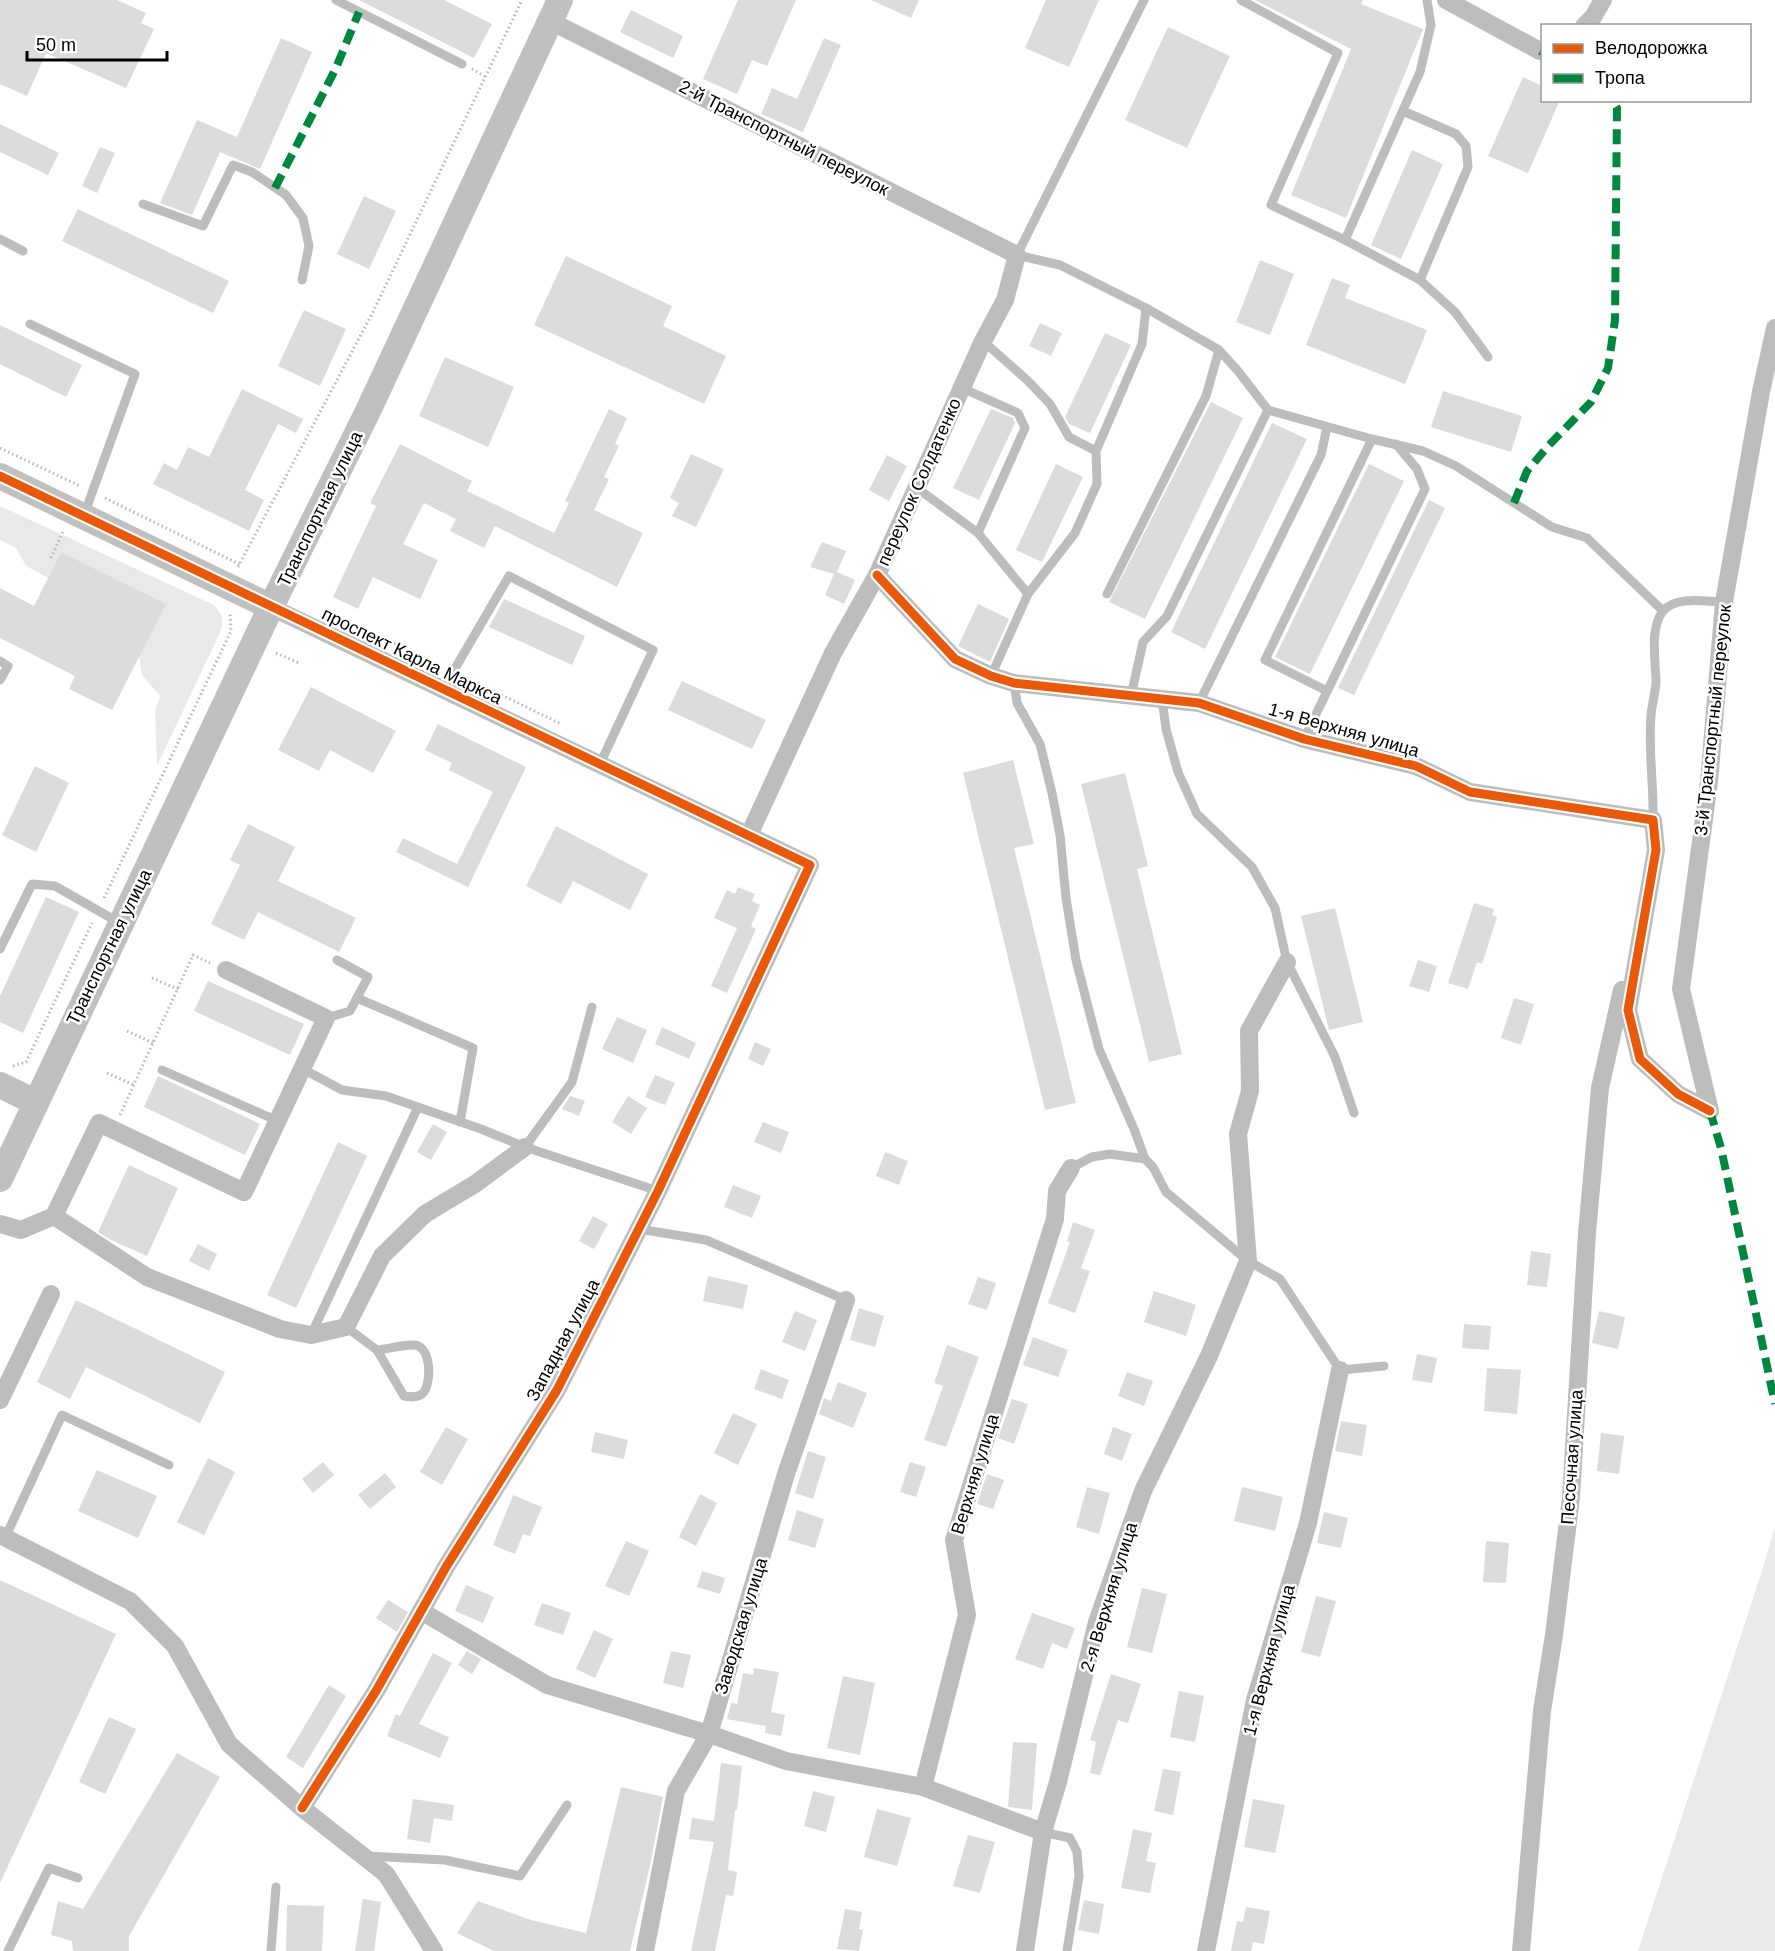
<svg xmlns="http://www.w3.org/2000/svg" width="1775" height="1951" viewBox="0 0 1775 1951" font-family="Arial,sans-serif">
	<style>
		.green { fill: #e9e9e9 }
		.building { fill: #dcdcdc }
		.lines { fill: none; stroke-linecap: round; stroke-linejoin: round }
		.path { stroke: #b8b8b8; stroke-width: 3; stroke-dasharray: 1.5 3; stroke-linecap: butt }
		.lane { stroke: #bdbdbd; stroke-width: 9 }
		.street { stroke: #bdbdbd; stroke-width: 18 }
		.secondary { stroke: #c0c0c0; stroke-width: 26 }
		.quiet { stroke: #00873e; stroke-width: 8; stroke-dasharray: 15 8; stroke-linecap: butt }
		.cycleway-casing { stroke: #fff; stroke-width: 13 }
		.cycleway { stroke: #e8590c; stroke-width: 9 }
		.labels { text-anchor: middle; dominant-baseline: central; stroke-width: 5; stroke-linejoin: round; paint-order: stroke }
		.street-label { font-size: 18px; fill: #000; stroke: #fff }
	</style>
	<rect width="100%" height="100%" fill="#fff"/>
	<!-- green -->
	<g class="green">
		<path d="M0,506L214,605L222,616V628L157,766L155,712L160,696L142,675L139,656L165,604L61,552L48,578L26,566L16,548L0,540Z"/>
		<path d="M1775,1527V1951H1638L1761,1574Z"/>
	</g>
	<!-- building -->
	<g class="building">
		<path d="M0,0H117L146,13L141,23L154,29L126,88L46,53L27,96L0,84Z"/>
		<path d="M359,0H444L492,24L474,58Z"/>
		<path d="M738,0H796L767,66L752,60L737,94L703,79Z"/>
		<path d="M871,0H919L911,18Z"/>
		<path d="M1046,0H1099L1069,67L1025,48Z"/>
		<path d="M1255,0H1363L1361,4L1423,29L1346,218L1291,195L1351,49Z"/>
		<path d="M631,10L683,36L673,58L620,32Z"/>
		<path d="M1168,27L1230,56L1187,148L1125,120Z"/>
		<path d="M281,38L312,52L260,169L220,152L192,215L160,203L197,120L237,137Z"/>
		<path d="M824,38L841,45L803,132L761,114L772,88L797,99Z"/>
		<path d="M1523,77L1542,86V100H1560L1528,173L1488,156Z"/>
		<path d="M0,124L59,153L48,175L0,152Z"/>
		<path d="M100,147L115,153L97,193L82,186Z"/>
		<path d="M1412,150L1443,164L1401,259L1371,245Z"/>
		<path d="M364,196L396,211L369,269L337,254Z"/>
		<path d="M78,209L229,281L213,313L62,241Z"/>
		<path d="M566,256L672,306L663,326L726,356L704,404L534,325Z"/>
		<path d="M1260,260L1294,274L1270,335L1236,322Z"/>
		<path d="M1332,278L1350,285L1345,298L1427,330L1405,384L1306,345Z"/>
		<path d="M304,310L346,329L320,386L278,366Z"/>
		<path d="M1040,323L1062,333L1051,356L1029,346Z"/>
		<path d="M0,325L82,365L66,397L0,364Z"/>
		<path d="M1105,333L1131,345L1090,433L1069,424L1065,417Z"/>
		<path d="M445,357L514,387L488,447L419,416Z"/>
		<path d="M242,389L303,419L296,433L278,424L245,490L264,500L249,531L153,484L164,463L177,470L188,447L209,457Z"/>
		<path d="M1443,391L1522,416L1511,452L1431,427Z"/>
		<path d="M1211,402L1243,418L1145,619L1109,602Z"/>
		<path d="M609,409L627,418L615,444L619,446L604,477L609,479L594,510L643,533L617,587L495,526L484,548L450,531L456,519L424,503L403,544L438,560L420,599L373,577L358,609L333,597L376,506L370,503L400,444L472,481L467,491L554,533L569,503L565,501Z"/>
		<path d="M991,409L1013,418L1015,423L979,500L953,488Z"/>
		<path d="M1272,423L1307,439L1205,649L1171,632Z"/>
		<path d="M691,454L724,469L696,527L672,516L679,503L670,498Z"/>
		<path d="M887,455L907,466L889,501L869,490Z"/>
		<path d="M1056,464L1083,477L1042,562L1016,550Z"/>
		<path d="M1369,464L1404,481L1310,674L1275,657Z"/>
		<path d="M1429,500L1445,508L1354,695L1338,688Z"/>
		<path d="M822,542L846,551L837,572L855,580L844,604L825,595L834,574L810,567Z"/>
		<path d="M61,552L166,604L112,710L69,689L75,676L0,638V588L34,606Z"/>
		<path d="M504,599L585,636L572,665L489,627Z"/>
		<path d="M978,604L1009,619L990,662L958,646Z"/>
		<path d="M682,681L766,720L752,749L668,710Z"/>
		<path d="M311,687L396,731L373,773L330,750L319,771L278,750Z"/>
		<path d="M438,724L526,767L468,887L396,852L403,838L457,864L493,792L449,770L452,763L425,750Z"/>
		<path d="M1013,760L1034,844L1014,848L1076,1103L1045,1110L963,773Z"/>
		<path d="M35,766L69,783L36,852L2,835Z"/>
		<path d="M1125,773L1148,866L1137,869L1182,1054L1149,1062L1081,784Z"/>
		<path d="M248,824L295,847L278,881L356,918L339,952L258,912L244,940L211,924L240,865L230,860Z"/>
		<path d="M556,826L648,874L630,910L573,881L561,904L526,886Z"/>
		<path d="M738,887L755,894L752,901L760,905L751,926L756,929L727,993L711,986L737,928L714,918L727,890L735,894Z"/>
		<path d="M46,897L79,912L23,1033L0,1022V996Z"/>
		<path d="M1474,903L1494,909L1492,915L1497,917L1482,964L1477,962L1468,989L1448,983Z"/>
		<path d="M1335,908L1363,1022L1329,1030L1301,916Z"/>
		<path d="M1418,960L1437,966L1429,992L1409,986Z"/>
		<path d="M208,981L304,1024L290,1055L194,1011Z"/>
		<path d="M1514,998L1534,1004L1521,1045L1501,1038Z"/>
		<path d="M617,1017L647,1030L633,1063L602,1049Z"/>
		<path d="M662,1027L696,1043L689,1059L655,1044Z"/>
		<path d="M755,1042L771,1049L763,1066L748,1059Z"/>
		<path d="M655,1075L675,1083L665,1105L645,1097Z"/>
		<path d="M158,1076L260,1124L245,1155L144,1107Z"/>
		<path d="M570,1096L585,1101L579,1116L562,1109Z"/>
		<path d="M628,1096L647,1108L631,1134L612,1122Z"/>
		<path d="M763,1122L789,1132L781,1153L754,1142Z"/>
		<path d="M433,1124L447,1132L431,1160L417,1152Z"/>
		<path d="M338,1142L367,1156L296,1308L267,1295Z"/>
		<path d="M885,1152L908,1161L899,1185L876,1176Z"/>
		<path d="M129,1165L178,1188L147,1256L111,1240L98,1232Z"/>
		<path d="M733,1185L761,1196L752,1218L724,1207Z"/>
		<path d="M593,1216L608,1224L594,1249L579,1241Z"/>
		<path d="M1073,1222L1095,1230L1081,1268L1090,1271L1075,1313L1048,1303L1070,1242L1067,1241Z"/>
		<path d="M198,1244L217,1254L209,1271L189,1261Z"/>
		<path d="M1531,1251L1551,1254L1547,1287L1527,1285Z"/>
		<path d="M708,1276L748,1285L743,1309L703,1301Z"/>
		<path d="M978,1277L996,1283L987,1310L968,1304Z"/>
		<path d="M1154,1291L1196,1305L1186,1336L1144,1322Z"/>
		<path d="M76,1300L225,1372L200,1423L86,1367L70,1399L37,1382Z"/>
		<path d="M859,1308L884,1316L875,1347L850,1340Z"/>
		<path d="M795,1311L817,1320L805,1351L782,1342Z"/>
		<path d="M1599,1311L1625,1317L1618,1349L1592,1343Z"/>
		<path d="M1464,1324L1491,1326L1489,1350L1462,1348Z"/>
		<path d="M1033,1337L1068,1350L1058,1377L1023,1365Z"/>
		<path d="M947,1345L979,1357L946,1447L924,1440L943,1386L934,1383Z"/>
		<path d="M1417,1354L1437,1358L1432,1383L1412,1380Z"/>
		<path d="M1487,1368L1521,1370L1517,1414L1484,1411Z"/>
		<path d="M761,1369L789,1380L782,1399L754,1389Z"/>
		<path d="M1127,1372L1153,1381L1144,1406L1118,1396Z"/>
		<path d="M838,1382L867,1393L853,1428L819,1414L824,1398L831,1401Z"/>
		<path d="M1012,1399L1028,1404L1014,1444L998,1438Z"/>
		<path d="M733,1413L757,1424L738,1465L714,1453Z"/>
		<path d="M1341,1421L1367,1425L1362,1456L1335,1451Z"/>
		<path d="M446,1427L468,1439L442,1485L420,1472Z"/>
		<path d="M1113,1427L1132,1434L1122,1461L1104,1454Z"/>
		<path d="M595,1432L628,1440L624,1459L591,1452Z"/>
		<path d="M1601,1433L1624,1436L1619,1474L1597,1471Z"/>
		<path d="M808,1451L826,1457L813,1499L795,1493Z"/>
		<path d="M208,1458L235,1472L204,1535L177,1522Z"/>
		<path d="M323,1462L334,1475L313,1493L302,1479Z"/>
		<path d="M910,1462L926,1467L916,1497L900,1492Z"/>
		<path d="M97,1470L157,1496L138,1538L78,1511Z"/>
		<path d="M385,1473L396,1487L370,1509L358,1495Z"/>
		<path d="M987,1474L1004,1480L993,1509L977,1504Z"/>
		<path d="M1087,1487L1110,1493L1099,1534L1076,1527Z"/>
		<path d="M1242,1487L1283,1497L1275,1531L1234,1521Z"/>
		<path d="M700,1494L717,1503L696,1546L679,1537Z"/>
		<path d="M513,1495L542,1507L530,1536L523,1534L515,1554L493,1545Z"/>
		<path d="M797,1510L824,1519L815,1548L788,1540Z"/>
		<path d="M1324,1512L1348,1518L1341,1548L1317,1543Z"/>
		<path d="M626,1541L649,1551L629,1596L605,1586Z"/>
		<path d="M1486,1541L1509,1543L1506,1583L1483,1582Z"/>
		<path d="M702,1571L725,1578L720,1594L697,1587Z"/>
		<path d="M0,1580L116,1634L0,1883Z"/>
		<path d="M466,1585L494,1597L483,1623L455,1611Z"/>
		<path d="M1142,1588L1167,1594L1152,1653L1127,1647Z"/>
		<path d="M1316,1596L1336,1601L1320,1657L1301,1652Z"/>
		<path d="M388,1600L408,1612L397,1632L376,1618Z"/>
		<path d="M542,1603L571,1613L563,1635L534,1625Z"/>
		<path d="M1032,1613L1075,1628L1067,1649L1052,1643L1043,1669L1015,1659Z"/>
		<path d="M594,1630L613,1639L595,1678L576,1669Z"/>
		<path d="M467,1651L481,1659L472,1674L458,1665Z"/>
		<path d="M671,1651L691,1655L683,1688L663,1683Z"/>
		<path d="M433,1653L452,1663L419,1724L449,1737L440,1758L387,1736L396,1714L400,1716Z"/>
		<path d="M754,1668L779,1672L771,1712L785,1715L781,1736L765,1733L766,1726L727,1719L731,1703L737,1704L743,1673L753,1675Z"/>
		<path d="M1111,1674L1141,1684L1128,1723L1118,1720L1100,1775L1090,1773L1096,1742L1090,1740Z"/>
		<path d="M843,1676L875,1683L860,1755L827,1748Z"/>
		<path d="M329,1685L346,1696L303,1768L286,1757Z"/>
		<path d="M1179,1691L1204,1696L1195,1742L1170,1737Z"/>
		<path d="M109,1717L136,1729L105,1794L79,1782Z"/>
		<path d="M1013,1742L1037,1743L1032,1810L1008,1807Z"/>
		<path d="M177,1753L220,1777L129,1936V1951H73L72,1941L51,1935L58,1901L83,1909Z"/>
		<path d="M721,1763L742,1766L737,1810H735L728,1870L737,1872L733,1896L726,1895L715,1951H691L714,1842L689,1839L692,1818L714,1821Z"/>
		<path d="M1163,1769L1181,1772L1173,1815L1154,1811Z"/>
		<path d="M621,1787L663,1797L651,1861L630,1951H494L457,1933L478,1901L531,1920L586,1933Z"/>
		<path d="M813,1791L835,1797L826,1832L804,1826Z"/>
		<path d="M413,1799L454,1805L452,1821L434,1818L430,1843L407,1839Z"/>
		<path d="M1253,1799L1285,1805L1275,1853L1244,1847Z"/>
		<path d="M877,1809L911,1818L897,1866L864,1857Z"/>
		<path d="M1133,1829L1152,1833L1146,1861L1156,1863L1150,1893L1121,1888Z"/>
		<path d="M968,1835L995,1842L980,1893L953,1886Z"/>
		<path d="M363,1899L381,1902L374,1951H355Z"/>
		<path d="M1084,1900L1104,1904L1099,1934L1078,1930Z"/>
		<path d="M287,1905L324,1906L322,1951H286Z"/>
		<path d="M1246,1907L1270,1911L1264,1944L1253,1942L1251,1951H1231L1237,1921L1243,1922Z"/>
		<path d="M845,1909L862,1912L859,1929L863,1930L859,1951L837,1949Z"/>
	</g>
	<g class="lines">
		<!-- path -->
		<g class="path">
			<path d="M472,69L486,77"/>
			<path d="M0,448L80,486"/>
			<path d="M105,498L241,565"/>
			<path d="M51,558L64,529"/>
			<path d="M238,567L373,312L522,0"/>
			<path d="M325,610L442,666"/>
			<path d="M276,653L299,663"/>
			<path d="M465,677L561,724"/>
			<path d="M104,898L231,631L230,612"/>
			<path d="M152,978L178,989"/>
			<path d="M127,1031L153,1043"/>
			<path d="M13,1066L26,1062L92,923"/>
			<path d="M107,1073L134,1085"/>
			<path d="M120,1115L193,955L210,963"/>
		</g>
		<!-- lane -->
		<g class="lane">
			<path d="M336,0L462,64"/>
			<path d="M1144,0L1017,255L1060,265L1146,308L1219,350L1238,371L1268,410L1372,439L1423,451L1456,466L1552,527L1587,538L1663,611"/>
			<path d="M1241,0L1338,53L1271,205L1345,240"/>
			<path d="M1427,0L1431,25L1420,72L1345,240L1420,280L1455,312L1488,357"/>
			<path d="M1403,111L1456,134L1466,146L1468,167L1420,280"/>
			<path d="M143,204L203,226L233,165L252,172L286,195L303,218L309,246L302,280"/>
			<path d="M0,239L23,251"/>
			<path d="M30,324L135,374L84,515"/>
			<path d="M983,341L1027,380L1050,404L1069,437L1096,451"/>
			<path d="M962,388L1018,413L1025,428L978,533"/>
			<path d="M917,488L978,533L1028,594"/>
			<path d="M1107,594L1206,396L1219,350"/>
			<path d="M0,661L8,666L0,680"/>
			<path d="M991,676L1028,594L1075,533L1097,484L1096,451L1142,344L1146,308"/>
			<path d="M1014,683L1017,703L1040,744L1052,793L1060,835L1066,898L1076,960L1099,1049L1134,1129L1145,1159"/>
			<path d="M443,689L509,576L653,650L600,764"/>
			<path d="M1327,691L1265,660L1372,439"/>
			<path d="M1131,696L1143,642L1167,616L1268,410"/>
			<path d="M1162,699L1166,729L1178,772L1197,814L1252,867L1275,908L1287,962L1335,1057L1354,1113"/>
			<path d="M1199,703L1321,455L1327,427"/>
			<path d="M1304,739L1425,489L1417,469L1396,444"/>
			<path d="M1653,820C1654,785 1648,750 1651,715C1652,704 1655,694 1656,683C1656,662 1649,629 1663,611C1677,595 1706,602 1724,602"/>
			<path d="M0,949L32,884L55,886L118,922"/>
			<path d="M357,998L473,1048L460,1122"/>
			<path d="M326,1018L350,1011L368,977L337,960"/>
			<path d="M303,1069L342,1090L386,1096L481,1129L525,1147L658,1191"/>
			<path d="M162,1070L278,1121"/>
			<path d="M525,1147L572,1082L592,1007"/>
			<path d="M1071,1168L1092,1157L1110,1154L1145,1159L1153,1167L1166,1192L1248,1261L1280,1279L1340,1370L1384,1366"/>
			<path d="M639,1229L706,1240L846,1300"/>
			<path d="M346,1327L377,1350L404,1396C410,1397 417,1398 422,1394C432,1386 432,1347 415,1345C403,1344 389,1349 377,1350"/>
			<path d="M311,1335L418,1107"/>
			<path d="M5,1538L62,1415L169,1465"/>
			<path d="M1043,1832L1070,1838L1077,1852L1079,1876L1067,1951"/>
			<path d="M367,1856L445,1860L520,1876L567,1805"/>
			<path d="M8,1951L49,1868L78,1878"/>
			<path d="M271,1951L276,1887"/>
		</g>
		<!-- street -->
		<g class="street">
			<path d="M1446,0L1540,51L1542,50"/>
			<path d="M550,21L1017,255L1005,300L983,341L877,575L833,653L749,835"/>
			<path d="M1584,26L1593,17L1603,0"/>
			<path d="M877,575L955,659L991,676L1014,683L1199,703L1304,739L1416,766L1470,792L1653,820L1656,850L1628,1010L1640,1059L1678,1094L1710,1111"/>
			<path d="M271,607L810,865L658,1191L557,1390L446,1567L376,1691L302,1808"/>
			<path d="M1710,1111L1681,989L1709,782L1724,602L1761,392L1775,328"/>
			<path d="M54,1216L147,1277L280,1329L311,1335L346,1327L382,1256L425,1214L475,1184L525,1147"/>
			<path d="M0,1224L21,1230L54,1216L99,1123L244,1192L326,1018L226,970"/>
			<path d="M0,1400L51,1294"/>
			<path d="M0,1535L130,1601L175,1646L229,1744L302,1808L386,1874L434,1951"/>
			<path d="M421,1611L547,1685L709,1734L786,1761L923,1787L1043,1832"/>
			<path d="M923,1787L967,1615L954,1540L1055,1219L1057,1191L1071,1168"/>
			<path d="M645,1951L676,1791L709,1734L786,1474L846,1300"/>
			<path d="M1025,1951L1043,1832L1058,1782L1097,1622L1143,1491L1209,1356L1248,1261L1238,1134L1250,1091L1249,1031L1287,962"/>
			<path d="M1206,1951L1255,1700L1308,1523L1340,1370"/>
			<path d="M1521,1951L1542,1711L1554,1635L1571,1497L1587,1233L1600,1088L1622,990"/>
		</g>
		<!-- secondary -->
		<g class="secondary">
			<path d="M0,476L271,607"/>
			<path d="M0,1085L35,1102"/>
			<path d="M0,1179L271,607L368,411L560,0"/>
		</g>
		<!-- quiet -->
		<g class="quiet">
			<path d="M1540,51L1542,52"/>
			<path d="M275,188L336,68L359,12"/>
			<path d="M1514,503L1527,471L1549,445L1591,402L1608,368L1615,320L1617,108L1612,100"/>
			<path d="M1710,1111L1721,1148L1775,1404"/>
		</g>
		<!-- cycleway casing -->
		<g class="cycleway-casing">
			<g id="cycleway">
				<path d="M0,476L810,865L658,1191L557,1390L446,1567L376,1691L302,1808"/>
				<path d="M877,575L955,659L991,676L1014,683L1199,703L1304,739L1416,766L1470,792L1653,820L1656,850L1628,1010L1640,1059L1678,1094L1710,1111"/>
			</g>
		</g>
		<!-- cycleway -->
		<use href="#cycleway" class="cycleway"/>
	</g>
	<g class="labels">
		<!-- street labels -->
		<g class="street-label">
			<text transform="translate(784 138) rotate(27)">2-й Транспортный переулок</text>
			<text transform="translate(919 482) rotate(-66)">переулок Солдатенко</text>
			<text transform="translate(320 509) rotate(-64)">Транспортная улица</text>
			<text transform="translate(412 656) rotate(26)">проспект Карла Маркса</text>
			<text transform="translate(1713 720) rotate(-84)">3-й Транспортный переулок</text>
			<text transform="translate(1344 730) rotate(16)">1-я Верхняя улица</text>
			<text transform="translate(109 947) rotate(-64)">Транспортная улица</text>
			<text transform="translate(563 1340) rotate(-62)">Западная улица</text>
			<text transform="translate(1572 1457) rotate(-86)">Песочная улица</text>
			<text transform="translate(975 1474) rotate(-73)">Верхняя улица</text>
			<text transform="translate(1109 1597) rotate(-73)">2-я Верхняя улица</text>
			<text transform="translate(741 1626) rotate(-73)">Заводская улица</text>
			<text transform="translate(1269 1660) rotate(-75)">1-я Верхняя улица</text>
		</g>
	</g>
	<!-- legend -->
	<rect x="1541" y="24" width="210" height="78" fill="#ffffff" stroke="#999999" stroke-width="1.5"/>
	<rect x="1553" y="44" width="30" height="9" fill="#e8590c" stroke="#999999" stroke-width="1.5"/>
	<text x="1595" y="54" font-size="18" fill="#000000">Велодорожка</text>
	<rect x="1553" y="74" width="30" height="9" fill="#00873e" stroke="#999999" stroke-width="1.5"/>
	<text x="1595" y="84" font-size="18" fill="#000000">Тропа</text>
	<!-- scale -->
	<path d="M27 51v9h140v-9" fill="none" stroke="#000000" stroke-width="3"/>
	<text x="36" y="51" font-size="18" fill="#000000" stroke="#ffffff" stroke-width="4.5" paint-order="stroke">50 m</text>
</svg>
